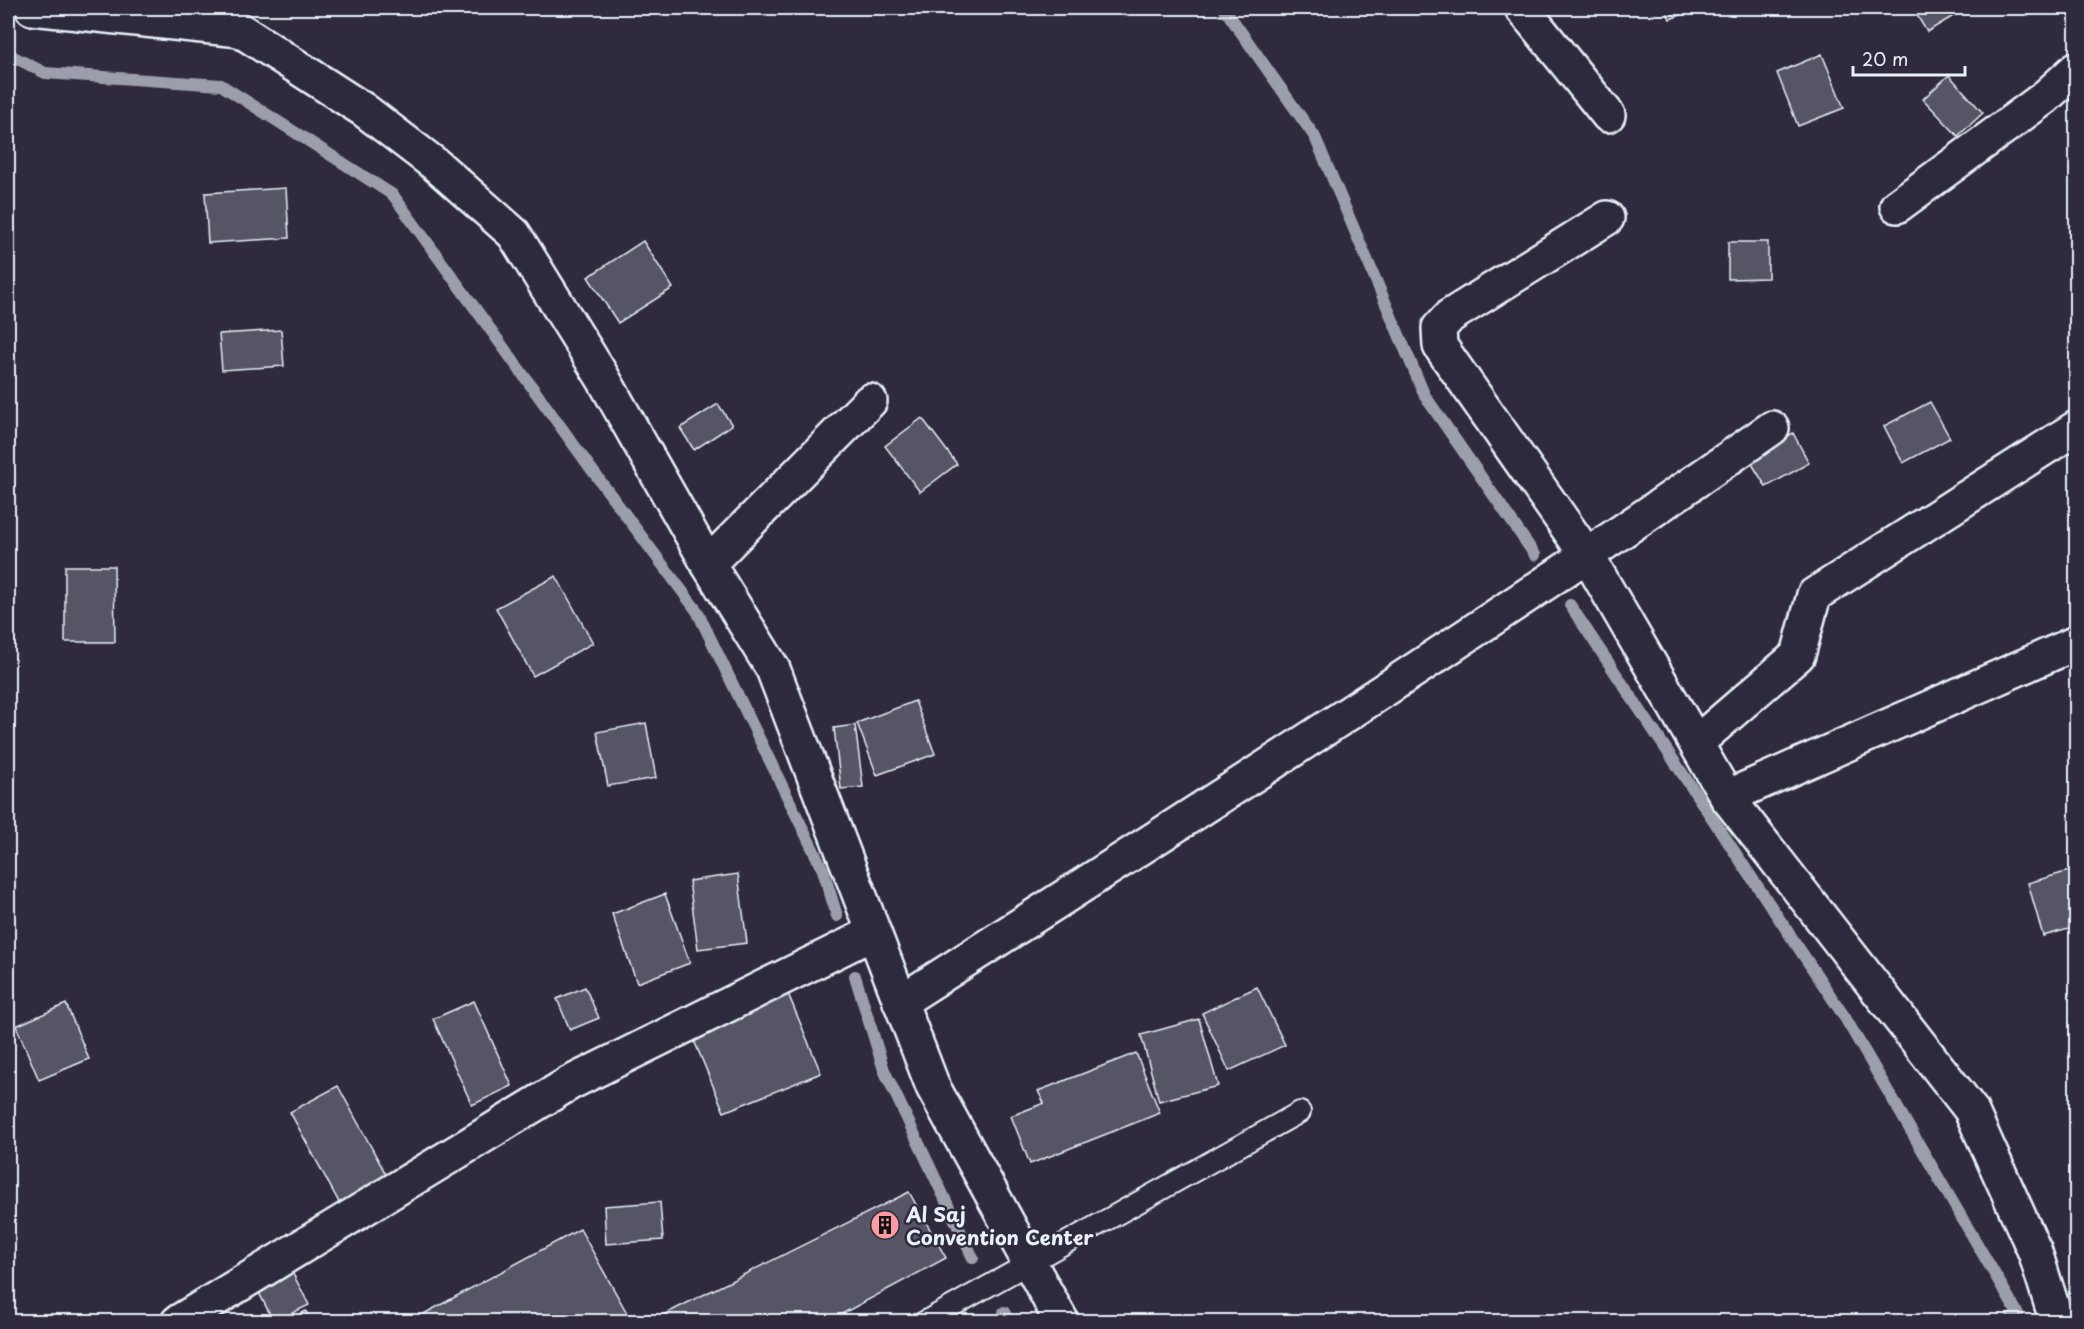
<svg xmlns="http://www.w3.org/2000/svg" width="2084" height="1329" viewBox="0 0 2084 1329" font-family="'Playpen Sans',sans-serif">
	<style>
		.lines { fill: none; stroke-linecap: round; stroke-linejoin: round }
		.stream { stroke: #9c9fab; stroke-width: 12 }
		.building { fill: #575565; stroke: #e8f1f8; stroke-width: 1.5 }
		.lane-casing { stroke: #e8f1f8; stroke-width: 24 }
		.street-casing { stroke: #e8f1f8; stroke-width: 38 }
		.lane { stroke: #2f2a3d; stroke-width: 20 }
		.street { stroke: #2f2a3d; stroke-width: 33 }
		.labels { text-anchor: middle; dominant-baseline: central; stroke-width: 5; stroke-linejoin: round; paint-order: stroke }
		.poi-label { font-size: 20px; font-weight: bold; fill: #e8f1f8; stroke: #2f2a3d; text-anchor: start }
	</style>
	<rect width="100%" height="100%" fill="#2f2a3d"/>
	<filter id="ink" filterUnits="userSpaceOnUse"><feTurbulence type="fractalNoise" baseFrequency=".0167" numOctaves="2"/><feDisplacementMap in="SourceGraphic" scale="12" xChannelSelector="R" yChannelSelector="G"/><feConvolveMatrix kernelMatrix="1 2 1 2 8 2 1 2 1" color-interpolation-filters="sRGB"/></filter>
	<g filter="url(#ink)">
		<g class="lines">
			<!-- stream -->
			<g class="stream">
				<path d="M1224,8L1315,137L1425,396L1535,555"/>
				<path d="M8,54L45,73L221,85L393,195L592,470L697,611L823,870L837,916"/>
				<path d="M1570,605L1844,1016L2018,1314L2007,1322"/>
				<path d="M855,976L884,1070L973,1258"/>
				<path d="M1004,1312L1009,1322"/>
			</g>
		</g>
		<!-- building -->
		<g class="building">
			<path d="M1665,8H1699L1670,19Z"/>
			<path d="M1922,8H1950L1955,15L1927,32L1915,12Z"/>
			<path d="M1822,54L1844,108L1798,126L1777,73Z"/>
			<path d="M1949,75L1983,113L1958,136L1923,99Z"/>
			<path d="M286,188L289,238L208,243L205,193Z"/>
			<path d="M643,241L673,288L618,323L588,277Z"/>
			<path d="M1728,242H1768V278L1728,279Z"/>
			<path d="M281,330L284,366L222,370L219,334Z"/>
			<path d="M1930,402L1950,438L1903,463L1884,426Z"/>
			<path d="M718,404L732,425L694,450L680,428Z"/>
			<path d="M922,418L957,464L920,492L885,446Z"/>
			<path d="M1793,433L1809,463L1766,487L1749,459Z"/>
			<path d="M65,566H114L115,642H65Z"/>
			<path d="M556,576L593,643L533,676L496,608Z"/>
			<path d="M915,701L935,754L877,775L857,723Z"/>
			<path d="M646,723L656,778L608,786L597,732Z"/>
			<path d="M855,725L863,787L841,789L834,728Z"/>
			<path d="M2076,869V927L2043,936L2028,883Z"/>
			<path d="M738,874L747,943L698,949L689,881Z"/>
			<path d="M665,894L690,963L637,983L612,914Z"/>
			<path d="M782,979L821,1073L724,1112L685,1019Z"/>
			<path d="M585,987L599,1018L570,1030L557,999Z"/>
			<path d="M1257,987L1285,1045L1229,1071L1202,1013Z"/>
			<path d="M474,1001L512,1086L472,1105L433,1019Z"/>
			<path d="M66,1004L89,1059L39,1080L16,1026Z"/>
			<path d="M1199,1019L1218,1086L1159,1101L1141,1035Z"/>
			<path d="M1136,1053L1160,1113L1030,1164L1011,1116L1044,1103L1038,1091Z"/>
			<path d="M338,1086L389,1180L341,1206L290,1112Z"/>
			<path d="M909,1192L946,1258L827,1322H649Z"/>
			<path d="M660,1202L663,1240L606,1244L604,1206Z"/>
			<path d="M580,1229L632,1322H409Z"/>
			<path d="M289,1266L309,1305L274,1322L254,1283Z"/>
			<path d="M306,1311L311,1322H284Z"/>
		</g>
		<g class="lines">
			<!-- lane casing -->
			<g class="lane-casing">
				<path id="lane" d="M924,1322L1300,1112"/>
			</g>
			<!-- street casing -->
			<g class="street-casing">
				<g id="street">
					<path d="M32,8L240,30L364,110L436,165L514,234L603,378L708,564L773,669L933,1087L1062,1322"/>
					<path d="M1522,8L1608,115"/>
					<path d="M1897,206L2044,98L2076,69"/>
					<path d="M1607,218L1450,316L1439,328L1440,346L1588,557L1727,797L1971,1110L2035,1252L2057,1322"/>
					<path d="M708,564L870,401"/>
					<path d="M1696,743L1798,655L1814,595L2076,428"/>
					<path d="M1727,797L2076,643"/>
					<path d="M900,1002C1193,815 1486,628 1772,428"/>
					<path d="M178,1322L570,1083L873,933"/>
				</g>
			</g>
			<!-- lane -->
			<use href="#lane" class="lane"/>
			<!-- street -->
			<use href="#street" class="street"/>
		</g>
	</g>
	<!-- icons -->
	<defs>
		<g id="building-disc" transform="scale(1.5)"><circle r="9.5" fill="#ff9aa2" stroke="#2f2a3d"/><path d="M-4-6H4V6H1V3H-1V6H-4ZM-2.5-4.3h1.7v1.8h-1.7ZM.8-4.3h1.7v1.8H.8ZM-2.5-1h1.7V.8h-1.7ZM.8-1h1.7V.8H.8Z" fill="#111"/></g>
	</defs>
	<g fill-rule="evenodd">
		<use href="#building-disc" x="885" y="1225"/>
	</g>
	<g class="labels">
		<!-- poi labels -->
		<g class="poi-label">
			<text x="906" y="1214">Al Saj<tspan x="906" dy="23">Convention Center</tspan></text>
		</g>
	</g>
	<!-- margin -->
	<rect width="2084" height="1329" fill="none" stroke="#2f2a3d" stroke-width="30"/>
	<rect x="15" y="15" width="2054" height="1299" fill="none" stroke="#e8f1f8" stroke-width="2" filter="url(#ink)"/>
	<!-- scale -->
	<path d="M1853 66v9h112v-9" fill="none" stroke="#e8f1f8" stroke-width="3"/>
	<text x="1862" y="66" font-size="18" fill="#e8f1f8" stroke="#2f2a3d" stroke-width="4.5" paint-order="stroke">20 m</text>
</svg>
